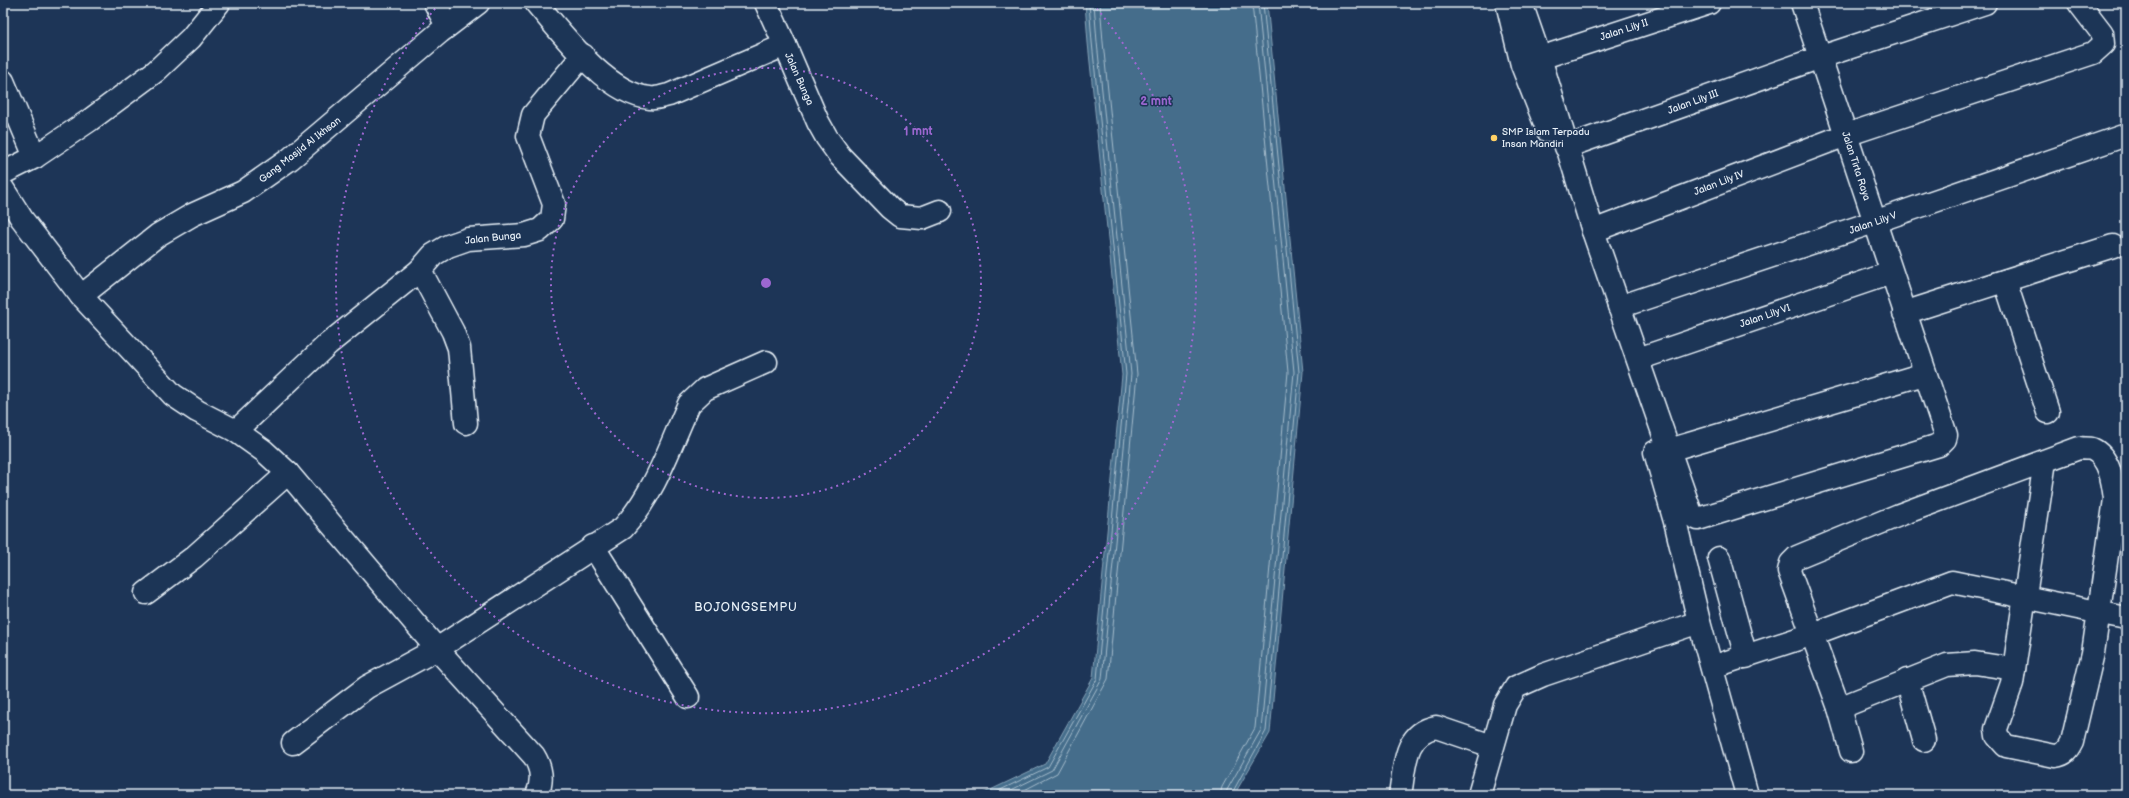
<svg xmlns="http://www.w3.org/2000/svg" width="2129" height="798" viewBox="0 0 2129 798" font-family="'Balsamiq Sans',sans-serif">
	<style>
		.water { fill: #446d8b; stroke: #86a2b7 }
		.lines { fill: none; stroke-linecap: round; stroke-linejoin: round }
		.shore { stroke: #a6bccc; stroke-width: 1 }
		.minor-casing { stroke: #e8f1f8; stroke-width: 25 }
		.minor { stroke: #1d3557; stroke-width: 22 }
		.ring { fill: none; stroke: #9c67d0; stroke-width: 2; stroke-dasharray: 2 4 }
		.poi-dot { fill: #ffd166; stroke: #1d3557; stroke-width: 1.5 }
		.labels { text-anchor: middle; dominant-baseline: central; stroke-width: 3; stroke-linejoin: round; paint-order: stroke }
		.street-label { font-size: 10px; fill: #e8f1f8; stroke: #1d3557 }
		.poi-label { font-size: 10px; fill: #e8f1f8; stroke: #1d3557; text-anchor: start }
		.quarter-label { font-size: 12px; letter-spacing: 1px; fill: #e8f1f8; stroke: #1d3557 }
		.centre { fill: #9c67d0; stroke: #1d3557; stroke-width: 2 }
		.ring-label { font-size: 12px; text-anchor: middle; font-weight: bold; fill: #9c67d0; stroke: #1d3557; stroke-width: 3; stroke-linejoin: round; paint-order: stroke }
	</style>
	<rect width="100%" height="100%" fill="#1d3557"/>
	<filter id="ink" filterUnits="userSpaceOnUse"><feTurbulence type="fractalNoise" baseFrequency=".025" numOctaves="2"/><feDisplacementMap in="SourceGraphic" scale="8" xChannelSelector="R" yChannelSelector="G"/><feConvolveMatrix kernelMatrix="1 2 1 2 8 2 1 2 1" color-interpolation-filters="sRGB"/></filter>
	<g filter="url(#ink)">
		<!-- water -->
		<path class="water" d="M1085,3H1267L1303,372L1270,733L1234,795H980L1045,764L1093,678L1122,375L1088,43Z"/>
		<g class="lines">
			<!-- shore -->
			<g class="shore">
				<path d="M990,795L1048,767L1097,679L1126,374L1092,42L1089,3"/>
				<path d="M1001,795L1052,770L1102,679L1131,374L1097,42L1094,3"/>
				<path d="M1015,795L1057,773L1108,679L1137,374L1103,42L1100,3"/>
				<path d="M1220,795L1222,787L1255,728L1288,372L1252,3"/>
				<path d="M1226,795L1227,790L1261,730L1294,372L1258,3"/>
				<path d="M1231,795L1266,731L1299,372L1263,3"/>
			</g>
			<!-- minor casing -->
			<g class="minor-casing">
				<g id="minor">
					<path d="M435,3L447,26"/>
					<path d="M536,3C563,35 607,94 650,98C656,99 663,96 669,95L785,45L818,122L827,138L840,156L890,208L900,216L922,218L940,211"/>
					<path d="M766,3L785,45"/>
					<path d="M1507,3L1522,65L1548,131"/>
					<path d="M1521,3L1540,58L1593,231L1692,516L1698,519L1939,445L1945,439L1946,435L1802,3"/>
					<path d="M1540,58L1709,3"/>
					<path d="M3,81L35,157"/>
					<path d="M1566,147L1821,57L1985,3"/>
					<path d="M3,173L35,157L90,120L156,71L191,38L219,3"/>
					<path d="M3,189L22,219L81,296L173,395L197,411L236,431L264,451L288,473L437,649L534,756C542,769 543,781 537,795"/>
					<path d="M1593,231L1846,135L2093,53L2103,44L2102,33L2079,3"/>
					<path d="M420,270L453,332L459,348L466,423"/>
					<path d="M2005,281L2048,412"/>
					<path d="M81,296L158,235L192,215L243,192L290,159L440,32L478,3"/>
					<path d="M1619,307L1874,222L2126,135"/>
					<path d="M1904,313L2113,246"/>
					<path d="M1638,359L1891,273"/>
					<path d="M236,431L328,344L420,270L433,255L448,246L468,239L524,235L540,230L552,219L554,204L528,136L533,115L583,55"/>
					<path d="M1669,450L1924,374"/>
					<path d="M1655,452L1676,525L1699,622L1747,795"/>
					<path d="M593,546L688,697"/>
					<path d="M1719,558L1746,657"/>
					<path d="M146,593L194,557L288,473"/>
					<path d="M1712,667L1813,634L1952,582L2126,618"/>
					<path d="M1907,680L1924,740"/>
					<path d="M1839,708L1947,665L1975,663L2014,669"/>
					<path d="M293,743L367,687L437,649L623,528C655,493 670,446 689,404L705,389L766,362"/>
					<path d="M1851,751L1839,708L1789,571L1791,563L1797,557L1899,515L2079,448C2083,449 2089,448 2092,449C2110,457 2113,483 2115,499L2093,653L2072,742C2068,750 2065,755 2055,756L2006,746L1997,736L1996,729L2012,683L2045,461"/>
					<path d="M1400,795C1405,768 1403,733 1436,727L1492,746"/>
					<path d="M1479,795L1505,705L1516,687L1543,675L1699,622"/>
				</g>
			</g>
			<!-- minor -->
			<use href="#minor" class="minor"/>
		</g>
	</g>
	<!-- distance rings -->
	<g class="ring">
		<circle cx="766" cy="283" r="215"/>
		<path d="M1093 4A430 430 0 1 1 439 4"/>
	</g>
	<!-- markers -->
	<circle class="poi-dot" cx="1494" cy="138" r="4"/>
	<g class="labels">
		<!-- street labels -->
		<g class="street-label">
			<text transform="translate(1624 30) rotate(-18)">Jalan Lily II</text>
			<text transform="translate(799 79) rotate(66)">Jalan Bunga</text>
			<text transform="translate(1693 102) rotate(-20)">Jalan Lily III</text>
			<text transform="translate(300 150) rotate(-38)">Gang Masjid Al Ikhsan</text>
			<text transform="translate(1856 166) rotate(72)">Jalan Tirta Raya</text>
			<text transform="translate(1719 183) rotate(-21)">Jalan Lily IV</text>
			<text transform="translate(1873 223) rotate(-19)">Jalan Lily V</text>
			<text transform="translate(493 238) rotate(-6)">Jalan Bunga</text>
			<text transform="translate(1765 316) rotate(-19)">Jalan Lily VI</text>
		</g>
		<!-- poi labels -->
		<g class="poi-label">
			<text x="1502" y="132">SMP Islam Terpadu<tspan x="1502" dy="12">Insan Mandiri</tspan></text>
		</g>
		<!-- quarter labels -->
		<g class="quarter-label">
			<text x="746" y="607">BOJONGSEMPU</text>
		</g>
	</g>
	<circle cx="766" cy="283" r="6" class="centre"/>
	<g class="ring-label">
		<text x="1156" y="105">2 mnt</text>
		<text x="918" y="135">1 mnt</text>
	</g>
	<!-- margin -->
	<rect width="2129" height="798" fill="none" stroke="#1d3557" stroke-width="16"/>
	<rect x="8" y="8" width="2113" height="782" fill="none" stroke="#e8f1f8" stroke-width="1.5" filter="url(#ink)"/>
</svg>
